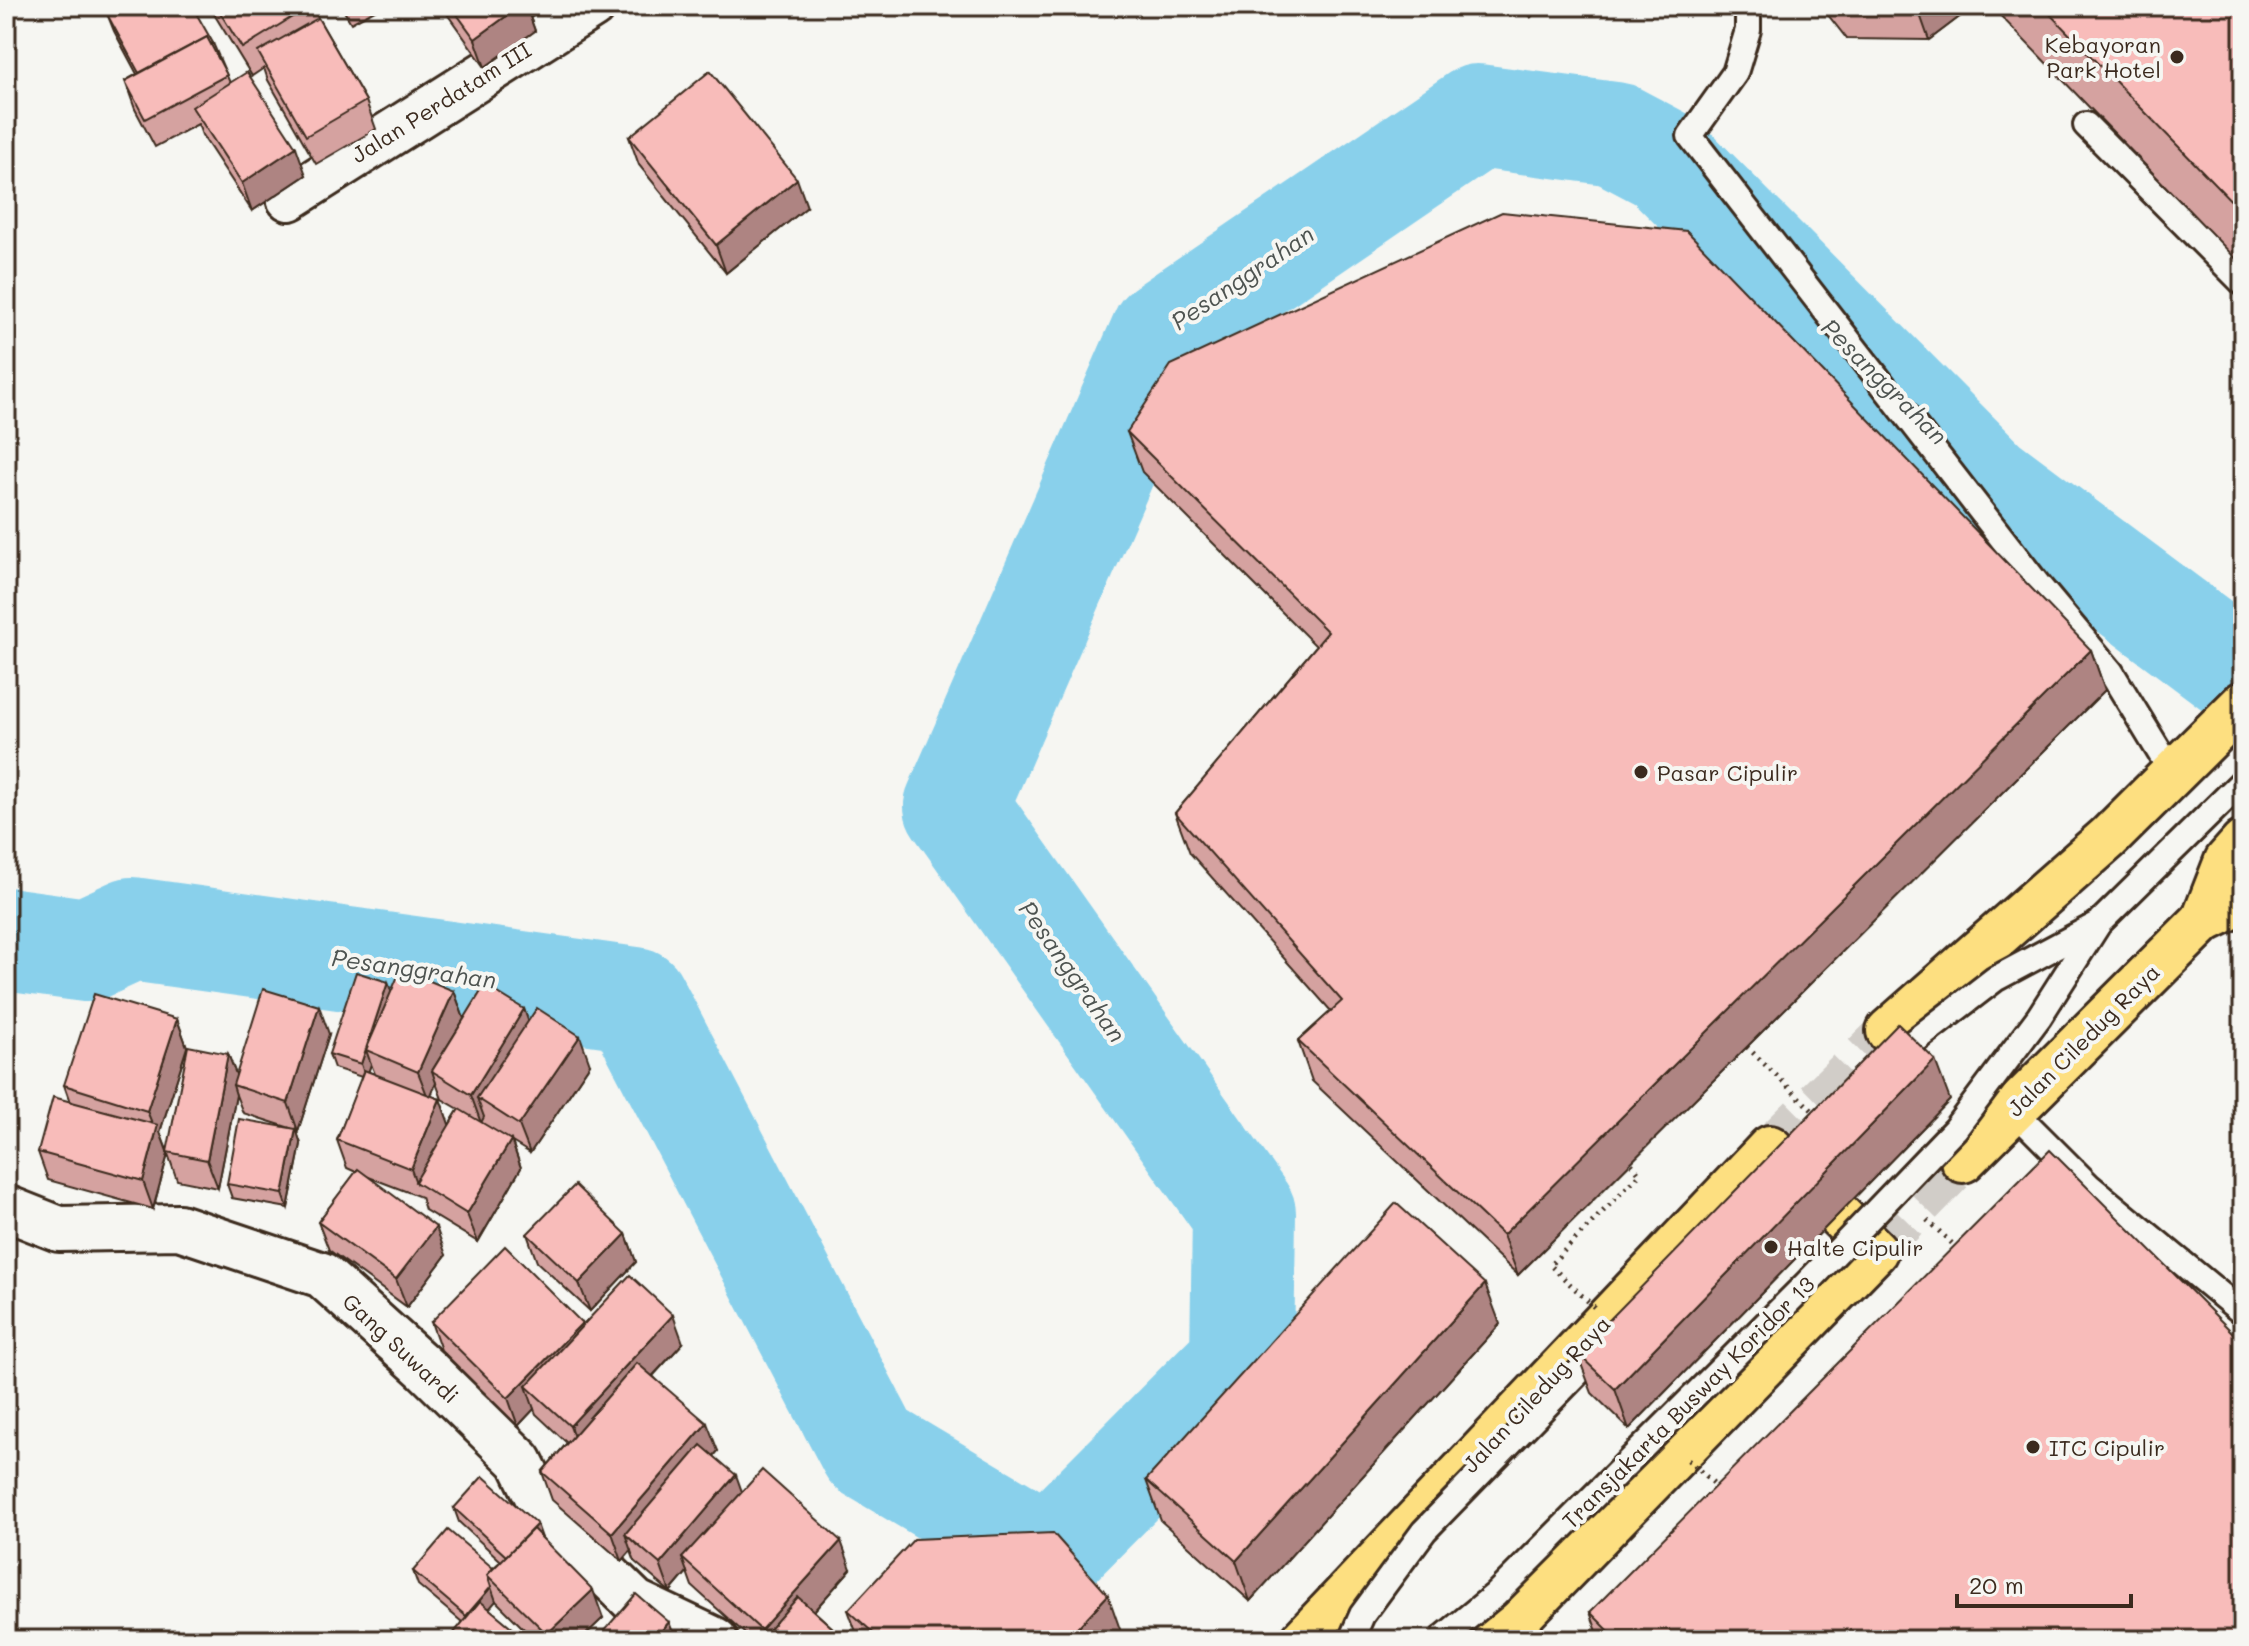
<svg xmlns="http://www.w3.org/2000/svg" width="2249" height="1646" viewBox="0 0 2249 1646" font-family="Mali,sans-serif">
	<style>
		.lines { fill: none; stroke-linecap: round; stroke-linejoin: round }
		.river { stroke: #89d0eb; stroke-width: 104 }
		.primary-tunnel { stroke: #d1cdc8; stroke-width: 44; stroke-dasharray: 44 22; stroke-linecap: butt }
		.lane-casing { stroke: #3b2a1e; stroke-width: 30 }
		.street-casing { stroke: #3b2a1e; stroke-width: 50 }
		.primary-casing { stroke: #3b2a1e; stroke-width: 50 }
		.lane { stroke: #f6f6f2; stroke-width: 24 }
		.street { stroke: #f6f6f2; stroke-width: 44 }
		.primary { stroke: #fddf80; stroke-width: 44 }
		.lane-bridge-casing { stroke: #3b2a1e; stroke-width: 30; stroke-linecap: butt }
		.path-bridge { stroke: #3b2a1e; stroke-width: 5; stroke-dasharray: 2 6; stroke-linecap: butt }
		.lane-bridge { stroke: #f6f6f2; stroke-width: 24 }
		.wall { fill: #d5a2a0; stroke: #3b2a1e; stroke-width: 2; fill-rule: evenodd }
		.shaded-wall { fill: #ae8482; stroke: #3b2a1e; stroke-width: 2 }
		.building { fill: #f8bcba; stroke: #3b2a1e; stroke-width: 2 }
		.poi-dot { fill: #3b2a1e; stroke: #f6f6f2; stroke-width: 3 }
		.labels { text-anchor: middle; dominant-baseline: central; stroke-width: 8; stroke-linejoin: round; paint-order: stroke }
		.poi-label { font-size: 22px; fill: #3b2a1e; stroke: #f6f6f2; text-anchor: start }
		.street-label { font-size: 22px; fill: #3b2a1e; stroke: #f6f6f2 }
		.water-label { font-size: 24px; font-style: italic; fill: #4e5451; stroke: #f6f6f2 }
	</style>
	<rect width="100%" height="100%" fill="#f6f6f2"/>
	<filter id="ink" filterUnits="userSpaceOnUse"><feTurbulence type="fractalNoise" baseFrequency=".0125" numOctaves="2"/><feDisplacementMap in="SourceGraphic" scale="16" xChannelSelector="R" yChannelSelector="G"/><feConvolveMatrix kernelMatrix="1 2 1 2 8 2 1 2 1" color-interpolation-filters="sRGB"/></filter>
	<g filter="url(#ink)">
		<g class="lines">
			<!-- river -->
			<path class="river" d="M6,939L86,950L132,929L635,999L870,1449L1048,1555L1242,1360L1244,1213L956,806L1163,331L1478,116L1615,134L1666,161L1986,483L2243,675"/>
			<!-- primary-tunnel -->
			<g class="primary-tunnel">
				<path d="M1770,1148L1889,1031"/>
				<path d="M1875,1251L1963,1160"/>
			</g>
			<!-- lane casing -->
			<g class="lane-casing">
				<g id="lane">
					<path d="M1748,6V30L1735,73L1690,136L2039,586L2111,672L2173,774"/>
					<path d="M2086,125L2243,283"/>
					<path d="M2098,924L2243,781"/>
					<path d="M2013,1110L2089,1186L2243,1313"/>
				</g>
			</g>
			<!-- street casing -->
			<g class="street-casing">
				<g id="street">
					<path d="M289,198L592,6"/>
					<path d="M6,1208L59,1229L179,1227L322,1275L426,1369L520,1461L547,1516L635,1602L715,1640"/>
				</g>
			</g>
			<!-- primary casing -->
			<g class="primary-casing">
				<g id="primary">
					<path d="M2204,920L2227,861L2243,843"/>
					<path d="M1889,1031L2108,838L2243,704"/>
					<path d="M1963,1160L2204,920L2243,901"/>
					<path d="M1303,1640L1770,1148L1875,1251L1496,1640"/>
				</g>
			</g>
			<!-- lane -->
			<use href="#lane" class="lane"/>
			<!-- street -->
			<use href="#street" class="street"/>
			<!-- primary -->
			<use href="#primary" class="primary"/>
			<!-- lane-bridge casing -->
			<g class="lane-bridge-casing">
				<g id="lane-bridge">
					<path d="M1890,1060L1995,979L2098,924"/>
					<path d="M1351,1640L1362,1615L1424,1531L1604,1346"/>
					<path d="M1440,1640L1495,1595L1807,1283L1955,1129L2039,1017L2097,926"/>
				</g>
			</g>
			<!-- path-bridge -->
			<g class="path-bridge">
				<path d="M1747,1047L1816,1114"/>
				<path d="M1927,1220L1958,1249"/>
				<path d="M1594,1307L1550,1265L1640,1174L1631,1163"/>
				<path d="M1688,1460L1719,1488"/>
			</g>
			<!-- lane-bridge -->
			<use href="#lane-bridge" class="lane-bridge"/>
		</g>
		<!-- wall -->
		<g class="wall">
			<path d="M209,6H314L318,18L366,101L376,129L316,164L268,80L264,68L252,76Z"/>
			<path d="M341,6H382L351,23Z"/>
			<path d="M443,6H526L535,31L485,67L445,11Z"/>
			<path d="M1519,6H1541L1531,17Z"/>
			<path d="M1821,6H1974L1929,40L1847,39Z"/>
			<path d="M1991,6H2243V266Z"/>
			<path d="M108,16L213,43L230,83L306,175L252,211L202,135L198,124L155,147L135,109L125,81L137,74L114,31Z"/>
			<path d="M629,137L807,207L726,273L639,165Z"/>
			<path d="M1127,432L2091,650L2105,690L1518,1275L1312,1081L1298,1041L1331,1011L1190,853L1175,813L1316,646L1142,472Z"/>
			<path d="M454,991L464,1019L524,1009L528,1021L590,1064L530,1153L512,1142L521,1168L478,1242L425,1210L421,1197L366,1176L446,1255L407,1307L329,1250L318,1222L356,1172L347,1168L337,1140L362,1077L334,1068L329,1054L391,992ZM371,1064L375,1074L368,1072ZM436,1083L442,1099L459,1109L449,1125L440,1099L431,1096Z"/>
			<path d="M177,1019L187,1047L160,1132L167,1150L228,1054L236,1075L329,1034L298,1131L296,1130L301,1144L288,1208L232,1198L227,1184L290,1128L243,1113L236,1095L218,1188L177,1180L168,1154L153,1209L48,1180L38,1152L70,1102L64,1085Z"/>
			<path d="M1950,1100L1629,1429L1592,1393L1577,1353Z"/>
			<path d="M527,1234H626L636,1262L590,1311L537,1262Z"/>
			<path d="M431,1322L582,1323V1325L683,1343L653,1376L718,1451L714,1456L742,1491L851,1569L814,1611L846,1640H752L692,1586L687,1572L670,1592L635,1562L631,1551L622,1561L552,1500L542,1472L567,1443L536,1414L534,1409L518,1426L441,1350Z"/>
			<path d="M1500,1324L1250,1601L1161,1521L1146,1480Z"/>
			<path d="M454,1508L542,1538L603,1618L580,1640H535L496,1601L462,1622L418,1585L413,1571L493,1568L501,1561L459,1522Z"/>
			<path d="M848,1610L1122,1635L1118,1640H859Z"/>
			<path d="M1590,1612L2243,1640H1600Z"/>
		</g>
		<!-- shaded-wall -->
		<g class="shaded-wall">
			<path d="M520,6H526L535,31L485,67L475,39Z"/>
			<path d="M1527,6H1541L1531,17Z"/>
			<path d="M1917,6H1974L1929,40Z"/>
			<path d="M296,147L306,175L252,211L242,183Z"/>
			<path d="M797,179L807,207L726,273L716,245Z"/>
			<path d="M2091,650L2105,690L1518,1275L1503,1235Z"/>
			<path d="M388,982L393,997L366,1050L371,1064L366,1079L361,1064Z"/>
			<path d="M454,991L464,1019L432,1071L436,1083L429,1100L418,1072Z"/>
			<path d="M319,1006L329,1034L298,1131L288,1103Z"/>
			<path d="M524,1009L534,1037L477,1098L484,1117L481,1123L471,1095Z"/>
			<path d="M177,1019L187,1047L160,1132L168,1154L153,1209L143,1181L156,1133L147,1111Z"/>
			<path d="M580,1036L590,1064L530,1153L519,1125Z"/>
			<path d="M228,1054L239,1082L233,1085L236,1095L218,1188L207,1160Z"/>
			<path d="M1935,1060L1950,1100L1629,1429L1615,1389Z"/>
			<path d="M440,1099L450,1127L416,1183L411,1169Z"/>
			<path d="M296,1129L301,1144L288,1208L283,1194Z"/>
			<path d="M511,1140L521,1168L478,1242L467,1214Z"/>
			<path d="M436,1227L446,1255L407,1307L396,1279Z"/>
			<path d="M626,1234L636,1262L590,1311L579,1283Z"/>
			<path d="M1485,1284L1500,1324L1250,1601L1236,1561Z"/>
			<path d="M673,1315L683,1343L580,1454L570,1426Z"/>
			<path d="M582,1323L592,1351L526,1386L534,1409L518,1426L508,1398Z"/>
			<path d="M707,1423L718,1451L636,1544L625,1534L631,1551L622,1561L612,1533Z"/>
			<path d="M736,1475L746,1503L682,1558L687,1572L670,1592L660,1564Z"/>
			<path d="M537,1524L542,1538L507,1557Z"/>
			<path d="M841,1541L851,1569L788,1640L765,1634L767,1640H765L761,1630Z"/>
			<path d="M491,1587L496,1601L471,1630L466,1616Z"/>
			<path d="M593,1590L603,1618L580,1640H549L547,1634Z"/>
			<path d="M1108,1595L1122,1635L1118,1640H1066Z"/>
			<path d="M669,1622L676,1640H654Z"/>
		</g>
		<!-- building -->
		<g class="building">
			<path d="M126,6H192L213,43L210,44L207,37L139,73L108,16Z"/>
			<path d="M216,6H310L242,48Z"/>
			<path d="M451,6H520L475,39Z"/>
			<path d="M2042,6H2243V213Z"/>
			<path d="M318,18L366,101L306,136L258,52Z"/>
			<path d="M207,37L227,75L145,119L125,81Z"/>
			<path d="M710,71L797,179L716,245L629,137Z"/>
			<path d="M247,72L296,147L242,183L192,107Z"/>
			<path d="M1502,212L1687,231L2091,650L1503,1235L1298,1041L1342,1001L1175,813L1328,632L1127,432L1171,365Z"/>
			<path d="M401,969L454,991L418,1072L366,1050Z"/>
			<path d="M356,972L388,982L361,1064L329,1054Z"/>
			<path d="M485,985L524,1009L471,1095L432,1071Z"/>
			<path d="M263,989L319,1006L288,1103L233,1085Z"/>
			<path d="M94,994L177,1019L147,1111L64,1085Z"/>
			<path d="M537,1008L580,1036L519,1125L477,1098Z"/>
			<path d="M1898,1024L1935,1060L1615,1389L1577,1353Z"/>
			<path d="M188,1046L228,1054L207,1160L167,1152Z"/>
			<path d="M364,1070L440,1099L411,1169L337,1140Z"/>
			<path d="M53,1097L158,1125L143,1181L38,1152Z"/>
			<path d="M459,1109L511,1140L467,1214L415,1182Z"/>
			<path d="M239,1119L296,1129L283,1194L227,1184Z"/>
			<path d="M2050,1150L2243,1343V1640H1618L1590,1612Z"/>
			<path d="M358,1169L436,1227L396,1279L318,1222Z"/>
			<path d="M575,1185L626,1234L579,1283L527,1234Z"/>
			<path d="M1396,1203L1485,1284L1236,1561L1146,1480Z"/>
			<path d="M505,1246L582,1323L508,1398L431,1322Z"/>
			<path d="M630,1275L673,1315L570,1426L526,1386Z"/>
			<path d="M637,1363L707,1423L612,1533L542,1472Z"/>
			<path d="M701,1445L736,1475L660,1564L625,1534Z"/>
			<path d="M762,1470L841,1541L761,1630L682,1558Z"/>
			<path d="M483,1476L537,1524L506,1556L454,1508Z"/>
			<path d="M533,1529L593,1590L547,1634L487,1575Z"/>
			<path d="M448,1530L493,1568L487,1575L491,1587L466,1616L413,1571Z"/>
			<path d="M1053,1533L1108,1595L1066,1640H881L848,1610L914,1539Z"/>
			<path d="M636,1594L669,1622L654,1640H596Z"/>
			<path d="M798,1597L846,1640H771L765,1634Z"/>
			<path d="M480,1601L527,1640H448Z"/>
			<path d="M685,1630L697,1640H677Z"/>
		</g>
	</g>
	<!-- markers -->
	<g class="poi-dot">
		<circle cx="2177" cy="57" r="8"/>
		<circle cx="1641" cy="772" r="8"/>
		<circle cx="1771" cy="1247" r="8"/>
		<circle cx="2033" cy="1447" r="8"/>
	</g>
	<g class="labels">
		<!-- poi labels -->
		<g class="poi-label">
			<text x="2161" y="44" text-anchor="end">Kebayoran<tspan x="2161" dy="25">Park Hotel</tspan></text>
			<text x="1657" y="772">Pasar Cipulir</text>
			<text x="1787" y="1247">Halte Cipulir</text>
			<text x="2049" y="1447">ITC Cipulir</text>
		</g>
		<!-- street labels -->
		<g class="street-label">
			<text transform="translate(441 102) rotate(-32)">Jalan Perdatam III</text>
			<text transform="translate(2083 1040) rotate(-45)">Jalan Ciledug Raya</text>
			<text transform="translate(401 1348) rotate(43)">Gang Suwardi</text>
			<text transform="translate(1536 1394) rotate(-47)">Jalan Ciledug Raya</text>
			<text transform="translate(1688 1402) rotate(-45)">Transjakarta Busway Koridor 13</text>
		</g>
		<!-- water labels -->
		<g class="water-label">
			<text transform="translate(1242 277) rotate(-34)">Pesanggrahan</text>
			<text transform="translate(1885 381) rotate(45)">Pesanggrahan</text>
			<text transform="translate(414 968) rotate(8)">Pesanggrahan</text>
			<text transform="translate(1073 971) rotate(55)">Pesanggrahan</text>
		</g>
	</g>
	<!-- margin -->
	<rect width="2249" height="1646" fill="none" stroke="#f6f6f2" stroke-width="32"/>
	<rect x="16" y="16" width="2217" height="1614" fill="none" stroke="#3b2a1e" stroke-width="3" filter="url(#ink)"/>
	<!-- scale -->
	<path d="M1957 1594v12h174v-12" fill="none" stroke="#3b2a1e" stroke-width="4"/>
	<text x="1969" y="1594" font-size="24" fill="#3b2a1e" stroke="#f6f6f2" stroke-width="6" paint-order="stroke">20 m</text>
</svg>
